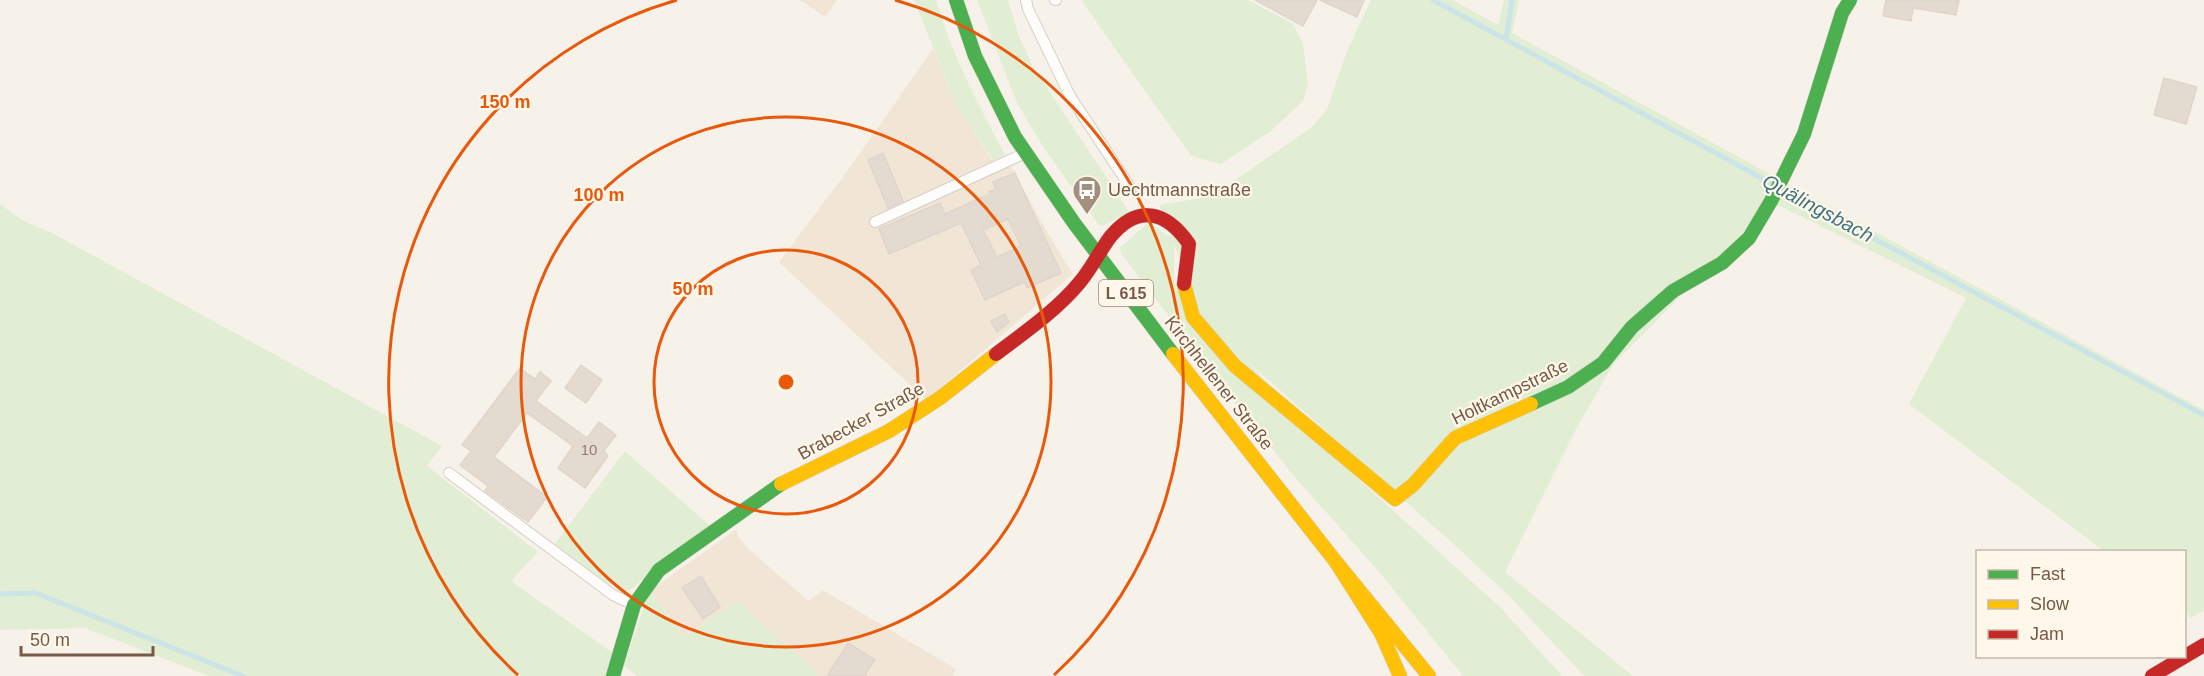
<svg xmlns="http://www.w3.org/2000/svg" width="2204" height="676" viewBox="0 0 2204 676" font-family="Helvetica,sans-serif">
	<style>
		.residential { fill: #f1e5d6 }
		.green { fill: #e2eed3 }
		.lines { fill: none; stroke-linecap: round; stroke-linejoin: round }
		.stream { stroke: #cae4e8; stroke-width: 5 }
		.building { fill: #e3dad0; stroke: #e0d5cb; stroke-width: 1.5; fill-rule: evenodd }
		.lane-casing { stroke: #d6cec6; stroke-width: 12 }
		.fast-casing { stroke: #d6cec6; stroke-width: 15 }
		.slow-casing { stroke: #d6cec6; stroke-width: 15 }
		.jam-casing { stroke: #d6cec6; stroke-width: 15 }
		.lane { stroke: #fefdfc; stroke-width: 10 }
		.fast { stroke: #4caf50; stroke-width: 14 }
		.slow { stroke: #ffc107; stroke-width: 14 }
		.jam { stroke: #c62828; stroke-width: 14 }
		.ring { fill: none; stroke: #e8590c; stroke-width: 3 }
		.labels { text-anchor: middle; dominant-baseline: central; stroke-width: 4.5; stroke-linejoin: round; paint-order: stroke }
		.number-label { font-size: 15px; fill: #937c6c }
		.shield { fill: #fff7ea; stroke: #9f8979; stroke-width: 1.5 }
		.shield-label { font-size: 16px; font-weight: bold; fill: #765a48 }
		.poi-label { font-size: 18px; fill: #765a48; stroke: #fff7ea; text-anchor: start }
		.street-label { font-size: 18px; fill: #765a48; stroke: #fff7ea }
		.water-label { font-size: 20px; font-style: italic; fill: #3e7583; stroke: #fff7ea }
		.centre { fill: #e8590c; stroke: #fff7ea; stroke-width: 3 }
		.ring-label { font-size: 18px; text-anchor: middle; font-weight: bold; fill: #e8590c; stroke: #fff7ea; stroke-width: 4.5; stroke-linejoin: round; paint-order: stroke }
	</style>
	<rect width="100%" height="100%" fill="#f7f2e9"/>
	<!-- residential -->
	<g class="residential">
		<path d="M800,0H837L825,17Z"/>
		<path d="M933,49L955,102L992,160L1005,155L1047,232L1073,274L926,400L779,262L848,170Z"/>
		<path d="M737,529L738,537L753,553L809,601L823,590L956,669L952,676H815L818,672L767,629L738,600L683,637L649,591Z"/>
	</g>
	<!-- green -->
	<g class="green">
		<path d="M914,0H936C952,55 978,104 1005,155L993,160L955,102Z"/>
		<path d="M977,0H1008L1019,36L1032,65L1130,213L1101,226L1098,224L1045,150L1017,103Z"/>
		<path d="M1083,0H1248L1293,24L1303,43L1308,84L1303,101L1271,131L1221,164L1191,156L1083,3Z"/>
		<path d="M1371,0H1453L1498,25L1504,0H1519L1512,33L1777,178L1752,223L1613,365L1575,431L1505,572L1633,676H1584L1511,598L1458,548L1205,324L1159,205L1195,199L1228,185L1312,127L1327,109L1347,51Z"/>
		<path d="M1787,184L2204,410V610L2191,618L2185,612L2184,552L2104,551L1909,404L1966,298L1776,204Z"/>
		<path d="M0,204L22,220L54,234L442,446L427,466L538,552L511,581L613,653L606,676H209L85,628L0,630Z"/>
		<path d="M1148,223L1174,239V283L1355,476L1501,608L1562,676H1463L1381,574L1294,476L1239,408L1122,255L1119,248Z"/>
		<path d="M625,451L709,525L629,591L609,584L554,545Z"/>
		<path d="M649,591L683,637L738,600L767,629L818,672L815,676H637L624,666Z"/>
	</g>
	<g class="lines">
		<!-- stream -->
		<g class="stream">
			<path d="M1433,0L1769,182"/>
			<path d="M1506,39L1512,0"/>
			<path d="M1785,191L2204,415"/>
			<path d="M0,594L36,593L243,676"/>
		</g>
	</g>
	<!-- building -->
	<g class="building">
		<path d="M1255,0H1317L1303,26Z"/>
		<path d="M1320,0H1364L1357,17Z"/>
		<path d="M1886,0H1959L1956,15L1913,8L1911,21L1883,16Z"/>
		<path d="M2164,78L2197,87L2186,124L2154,115Z"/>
		<path d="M883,153L903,201L888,208L868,160Z"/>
		<path d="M1015,173L1061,273L1027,288L1024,282L985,300L971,270L981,265L961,223L889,254L879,229L940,203L945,214L990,194L989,192L996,189L993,182ZM1008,219L1021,246L997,257L983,230Z"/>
		<path d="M1005,314L1009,322L997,332L991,321Z"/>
		<path d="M581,365L602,380L586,403L565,388Z"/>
		<path d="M520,368L535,379L540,372L551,381L536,401L587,438L599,422L616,435L604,451L608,456L585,488L558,468L573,446L527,413L494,457L547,497L528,522L485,491L488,486L460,465L471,451L462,445Z"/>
		<path d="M701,576L720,607L703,619L682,588Z"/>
		<path d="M848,643L875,660L864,676H827Z"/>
	</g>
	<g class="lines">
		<!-- lane casing -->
		<g class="lane-casing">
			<g id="lane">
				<path d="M1026,0L1028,9L1070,96L1132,190"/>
				<path d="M1055,0H1056"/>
				<path d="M875,222L1023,154"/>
				<path d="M449,473L613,595L632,604"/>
			</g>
		</g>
		<!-- fast casing -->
		<g class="fast-casing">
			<g id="fast">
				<path d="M956,0L975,56L1015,137L1074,223L1173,354"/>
				<path d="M1531,404L1568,387L1603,363L1632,327L1673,291L1722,263L1749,238L1771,201L1804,134L1842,13L1850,0"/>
				<path d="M613,676L634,605L659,570L781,484"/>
			</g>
		</g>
		<!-- slow casing -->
		<g class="slow-casing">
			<g id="slow">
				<path d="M1184,284L1193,317L1235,366L1395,499L1413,485L1455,438L1531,404"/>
				<path d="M1173,354L1336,562L1429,676"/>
				<path d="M781,484L889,431L940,398L996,354"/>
				<path d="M1336,562L1381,633L1400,676"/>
			</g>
		</g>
		<!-- jam casing -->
		<g class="jam-casing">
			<g id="jam">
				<path d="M996,354C1025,332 1057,310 1080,282C1092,268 1100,250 1111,236C1139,203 1167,212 1189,244L1184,284"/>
				<path d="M2152,676L2204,645"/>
			</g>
		</g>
		<!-- lane -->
		<use href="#lane" class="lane"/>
		<!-- fast -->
		<use href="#fast" class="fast"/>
		<!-- slow -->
		<use href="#slow" class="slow"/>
		<!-- jam -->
		<use href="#jam" class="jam"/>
	</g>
	<!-- distance rings -->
	<g class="ring">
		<circle cx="786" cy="382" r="132"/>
		<circle cx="786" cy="382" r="265"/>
		<path d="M518 675A397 397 0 0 1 677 0M895 0A397 397 0 0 1 1054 675"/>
	</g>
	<!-- icons -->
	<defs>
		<g id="bus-pin" transform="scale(1.5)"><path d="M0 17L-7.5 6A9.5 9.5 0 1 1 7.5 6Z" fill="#a38f80" stroke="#fff7ea"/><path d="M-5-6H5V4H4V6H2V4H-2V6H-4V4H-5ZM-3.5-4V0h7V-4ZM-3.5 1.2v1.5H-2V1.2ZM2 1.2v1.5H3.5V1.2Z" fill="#fff"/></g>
	</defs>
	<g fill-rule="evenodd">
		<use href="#bus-pin" x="1087" y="190"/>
	</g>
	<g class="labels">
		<!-- number labels -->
		<g class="number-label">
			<text x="589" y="449">10</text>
		</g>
		<!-- shield labels -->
		<rect class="shield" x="1099" y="280" width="54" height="26" rx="4.5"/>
		<g class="shield-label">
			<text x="1126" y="293">L 615</text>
		</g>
		<!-- poi labels -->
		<g class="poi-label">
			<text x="1108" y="190">Uechtmannstraße</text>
		</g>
		<!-- street labels -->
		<g class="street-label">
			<text transform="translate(1219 383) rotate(52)">Kirchhellener Straße</text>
			<text transform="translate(1510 392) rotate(-26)">Holtkampstraße</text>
			<text transform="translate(861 421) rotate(-29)">Brabecker Straße</text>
		</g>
		<!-- water labels -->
		<g class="water-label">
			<text transform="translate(1818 208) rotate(28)">Quälingsbach</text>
		</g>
	</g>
	<circle cx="786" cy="382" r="9" class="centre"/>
	<g class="ring-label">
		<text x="505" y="108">150 m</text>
		<text x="599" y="201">100 m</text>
		<text x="693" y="295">50 m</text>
	</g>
	<!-- legend -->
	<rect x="1976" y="550" width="210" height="108" fill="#fff7ea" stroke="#c8b8a9" stroke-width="1.5"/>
	<rect x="1988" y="570" width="30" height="9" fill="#4caf50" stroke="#c8b8a9" stroke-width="1.5"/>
	<text x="2030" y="580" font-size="18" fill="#765a48">Fast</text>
	<rect x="1988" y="600" width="30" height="9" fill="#ffc107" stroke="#c8b8a9" stroke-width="1.5"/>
	<text x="2030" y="610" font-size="18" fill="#765a48">Slow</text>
	<rect x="1988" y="630" width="30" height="9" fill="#c62828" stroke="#c8b8a9" stroke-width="1.5"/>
	<text x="2030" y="640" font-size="18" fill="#765a48">Jam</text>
	<!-- scale -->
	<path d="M21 646v9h132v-9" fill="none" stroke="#765a48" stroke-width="3"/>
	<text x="30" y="646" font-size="18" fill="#765a48" stroke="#fff7ea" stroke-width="4.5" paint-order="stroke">50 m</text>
</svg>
